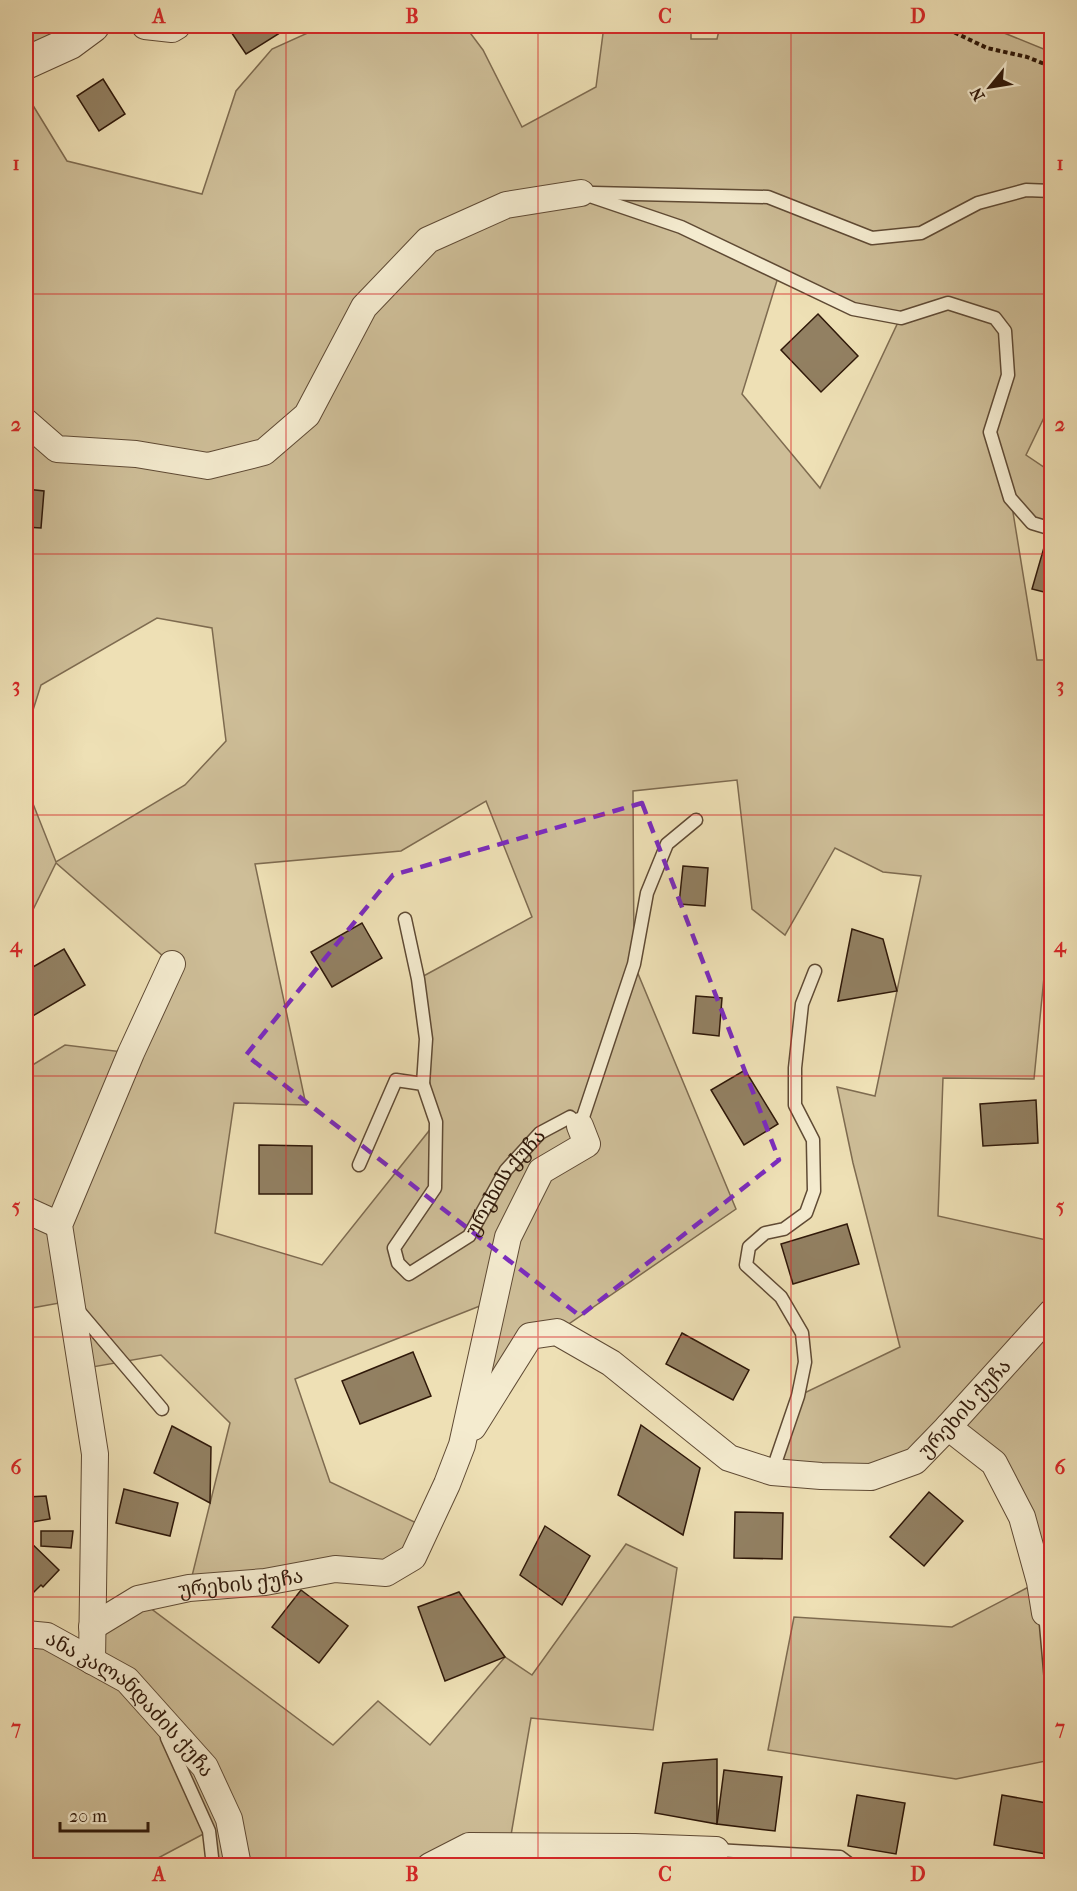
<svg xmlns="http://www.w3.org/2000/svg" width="1077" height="1891" viewBox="0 0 1077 1891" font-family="'IM FELL French Canon','Noto Serif Georgian',serif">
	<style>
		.green { fill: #cebe98; stroke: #7e6b50; stroke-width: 1.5; fill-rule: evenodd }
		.building { fill: #928062; stroke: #2f1809; stroke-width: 1.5 }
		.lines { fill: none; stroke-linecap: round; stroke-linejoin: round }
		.service-casing { stroke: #5f4a34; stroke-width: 15 }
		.minor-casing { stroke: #5f4a34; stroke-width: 28 }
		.tertiary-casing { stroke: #5f4a34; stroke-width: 34 }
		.path { stroke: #2f1809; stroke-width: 4; stroke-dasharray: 4.5 3; stroke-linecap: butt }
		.service { stroke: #f4ebcf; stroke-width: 12 }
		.minor { stroke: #f4ebcf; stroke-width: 26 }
		.tertiary { stroke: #f4ebcf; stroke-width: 32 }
		.marked { fill: none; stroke: #7b2cbf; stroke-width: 4.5; stroke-dasharray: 12 8; stroke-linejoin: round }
		.grid { fill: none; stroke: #d62828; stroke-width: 1.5; stroke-opacity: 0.55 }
		.labels { text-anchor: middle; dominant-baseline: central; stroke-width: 4.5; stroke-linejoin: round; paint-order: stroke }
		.street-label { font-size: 20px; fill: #2f1809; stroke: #f4ebcf }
		.neatline { fill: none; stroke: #d62828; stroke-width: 2 }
		.grid-label { font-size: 20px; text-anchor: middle; font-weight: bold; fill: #d62828 }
	</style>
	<rect width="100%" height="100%" fill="#eee0b5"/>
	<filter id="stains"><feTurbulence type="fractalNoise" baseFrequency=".00333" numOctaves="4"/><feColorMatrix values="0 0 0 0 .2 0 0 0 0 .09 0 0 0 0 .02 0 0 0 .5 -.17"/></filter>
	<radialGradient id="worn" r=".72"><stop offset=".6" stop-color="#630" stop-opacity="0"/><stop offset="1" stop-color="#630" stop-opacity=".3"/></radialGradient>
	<!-- green -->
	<g class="green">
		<path d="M40,26H65L26,52V35Z"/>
		<path d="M323,26H465L483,50L522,127L596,87L604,26H691V39H717L720,26H987L1051,52V403L1026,455L1051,472V529L1032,523L1011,500L1037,660H1051V906L1034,1079L943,1078L938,1216L1051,1241V1760L956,1779L768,1750L794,1617L952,1627L1040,1581L1022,1517L948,1427L871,1477L772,1472L798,1396L900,1347L853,1163L837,1087L875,1096L921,876L883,872L835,848L785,935L752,909L737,780L633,791L634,964L736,1209L557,1332L530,1337L462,1445L495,1300L295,1379L330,1482L427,1528L413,1557L189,1588L230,1423L161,1355L81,1369L70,1301L26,1309V1069L65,1045L131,1053L172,964L56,863L26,924V786L56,862L185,785L226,741L212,628L157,618L41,685L26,732V94L67,161L202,194L236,91L272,49ZM779,274L853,309L900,318L820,488L742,394ZM486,801L532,917L418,979L423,1084L436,1122L322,1265L215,1233L234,1103L306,1105L255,864L401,851Z"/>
		<path d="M626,1544L677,1568L653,1730L531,1718L509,1847L430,1865H213L209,1831L145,1865H26V1634L91,1660L92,1627L138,1599L333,1745L378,1701L430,1745L505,1657L532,1675Z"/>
	</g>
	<!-- building -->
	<g class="building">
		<path d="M227,26H291L246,54Z"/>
		<path d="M103,79L125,114L99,131L77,96Z"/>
		<path d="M818,314L858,356L821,392L781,350Z"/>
		<path d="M26,489L44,491L41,528L26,527Z"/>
		<path d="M1047,537L1052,538V594L1032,589Z"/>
		<path d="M683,866L708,868L705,906L679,904Z"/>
		<path d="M362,923L382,958L332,987L311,952Z"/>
		<path d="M852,929L883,939L897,991L838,1001Z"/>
		<path d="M64,949L85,985L26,1020V971Z"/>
		<path d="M696,996L722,998L719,1036L693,1033Z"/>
		<path d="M745,1070L778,1124L744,1145L711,1090Z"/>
		<path d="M1036,1100L1038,1143L983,1146L980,1104Z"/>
		<path d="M259,1145L312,1146V1194H259Z"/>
		<path d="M847,1224L859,1264L793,1284L781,1244Z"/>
		<path d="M682,1333L749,1370L733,1400L666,1364Z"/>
		<path d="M413,1352L431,1396L360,1424L342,1381Z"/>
		<path d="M641,1425L700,1468L683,1535L618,1495Z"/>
		<path d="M172,1426L211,1447L210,1503L154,1473Z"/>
		<path d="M124,1489L178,1503L170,1536L116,1523Z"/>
		<path d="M929,1492L963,1521L924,1566L890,1537Z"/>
		<path d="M46,1496L50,1519L26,1523V1497Z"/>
		<path d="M735,1512L783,1513L782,1559L734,1558Z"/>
		<path d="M545,1526L590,1556L562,1605L520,1575Z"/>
		<path d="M41,1531H73L71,1548L41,1546Z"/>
		<path d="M26,1538L59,1570L43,1587L41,1585L32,1594L26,1587Z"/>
		<path d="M301,1590L348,1626L319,1663L272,1627Z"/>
		<path d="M459,1592L505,1657L445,1681L418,1607Z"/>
		<path d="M717,1759V1824L655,1813L663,1763Z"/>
		<path d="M724,1770L782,1777L775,1831L717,1824Z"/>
		<path d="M857,1795L905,1803L896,1854L848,1846Z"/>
		<path d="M1002,1795L1052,1804V1855L994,1845Z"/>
		<path d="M599,1860L643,1864V1866H599Z"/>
	</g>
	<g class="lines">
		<!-- service casing -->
		<g class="service-casing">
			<g id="service">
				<path d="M581,193L681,227L853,309L901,318L948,303L995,318L1005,331L1008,375L990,432L1010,498L1032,523L1052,529"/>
				<path d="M593,193L768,197L872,238L921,233L978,203L1026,190L1052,191"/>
				<path d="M405,919L418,979L426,1039L423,1084"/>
				<path id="s1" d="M359,1165L396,1080L423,1084L436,1122L435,1188L394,1248L398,1263L409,1274L469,1236L506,1170L540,1133L570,1117L580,1126L634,964L647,893L667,844L696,820"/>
				<path d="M77,1309L162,1409"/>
				<path d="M772,1472L798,1396L805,1362L802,1333L781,1297L746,1265L749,1247L765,1233L784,1229L806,1213L814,1191L813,1140L795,1105V1068L802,1004L815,971"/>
				<path d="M1045,1613L1052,1692"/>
				<path d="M167,1738L209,1831L213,1866"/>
				<path d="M716,1850L840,1857L852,1866"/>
			</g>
		</g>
		<!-- minor casing -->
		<g class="minor-casing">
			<g id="minor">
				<path d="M145,26L172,29L177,26"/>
				<path d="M26,422L57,449L136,454L208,466L264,452L307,415L364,307L428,240L506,205L581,193"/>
				<path d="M26,1210L59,1225"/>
				<path id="s2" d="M473,1427L530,1336L557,1332L611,1363L729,1458L772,1472L821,1476L871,1477L915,1461L948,1427L1052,1312"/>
				<path d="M948,1427L994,1463L1022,1517L1040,1582L1045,1613"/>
				<path id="s3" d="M92,1627L138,1599L189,1588L265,1582L335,1569L386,1573L413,1557L447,1484L462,1445L508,1237L541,1171L587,1144L580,1126"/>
				<path id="s4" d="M26,1634L47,1636L127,1680L205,1767L229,1819L238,1866"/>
				<path d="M92,1661L95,1454L59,1225L131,1053L172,964"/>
				<path d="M430,1866L469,1846L635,1847L716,1850"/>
			</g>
		</g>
		<!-- tertiary casing -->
		<g class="tertiary-casing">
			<path id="tertiary" d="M26,63L70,43L93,26"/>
		</g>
		<!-- path -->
		<path class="path" d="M941,26L987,48L1027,57L1052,67"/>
		<!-- service -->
		<use href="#service" class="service"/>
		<!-- minor -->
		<use href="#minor" class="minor"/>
		<!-- tertiary -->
		<use href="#tertiary" class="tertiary"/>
	</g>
	<!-- marked area -->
	<path class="marked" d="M642,803L779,1160L580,1316L246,1055L393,875Z"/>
	<!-- grid -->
	<path class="grid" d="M286,26V1866M538,26V1866M791,26V1866M26,294H1052M26,554H1052M26,815H1052M26,1076H1052M26,1337H1052M26,1597H1052"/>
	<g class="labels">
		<!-- street labels -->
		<g class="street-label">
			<text stroke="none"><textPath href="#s1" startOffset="466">ურეხის ქუჩა</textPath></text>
			<text stroke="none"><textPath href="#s2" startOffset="612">ურეხის ქუჩა</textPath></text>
			<text stroke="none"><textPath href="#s3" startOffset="158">ურეხის ქუჩა</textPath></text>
			<text stroke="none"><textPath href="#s4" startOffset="130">ანა კალანდაძის ქუჩა</textPath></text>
		</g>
	</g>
	<!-- margin -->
	<rect width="1077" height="1891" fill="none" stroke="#eee0b5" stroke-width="66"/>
	<!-- north arrow -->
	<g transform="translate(990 87) rotate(240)" stroke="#f4ebcf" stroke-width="4.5" paint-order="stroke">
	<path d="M0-4.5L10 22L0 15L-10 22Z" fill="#2f1809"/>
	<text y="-9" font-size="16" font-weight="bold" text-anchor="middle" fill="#2f1809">N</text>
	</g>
	<!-- scale -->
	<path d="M60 1822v9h88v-9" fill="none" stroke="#2f1809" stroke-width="3"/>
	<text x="69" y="1822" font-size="18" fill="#2f1809" stroke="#f4ebcf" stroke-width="4.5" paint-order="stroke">20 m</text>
	<rect x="33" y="33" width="1011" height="1825" class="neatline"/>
	<g class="grid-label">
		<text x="159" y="23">A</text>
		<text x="412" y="23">B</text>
		<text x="665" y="23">C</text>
		<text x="918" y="23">D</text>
		<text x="16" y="170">1</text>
		<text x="1060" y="170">1</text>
		<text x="16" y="431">2</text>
		<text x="1060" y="431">2</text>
		<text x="16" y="692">3</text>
		<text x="1060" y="692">3</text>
		<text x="16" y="952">4</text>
		<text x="1060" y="952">4</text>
		<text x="16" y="1213">5</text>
		<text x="1060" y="1213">5</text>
		<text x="16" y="1474">6</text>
		<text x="1060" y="1474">6</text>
		<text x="16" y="1734">7</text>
		<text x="1060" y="1734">7</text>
		<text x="159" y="1881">A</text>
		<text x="412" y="1881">B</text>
		<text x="665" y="1881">C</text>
		<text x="918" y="1881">D</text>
	</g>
	<rect width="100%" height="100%" filter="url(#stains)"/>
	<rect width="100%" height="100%" fill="url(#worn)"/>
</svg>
